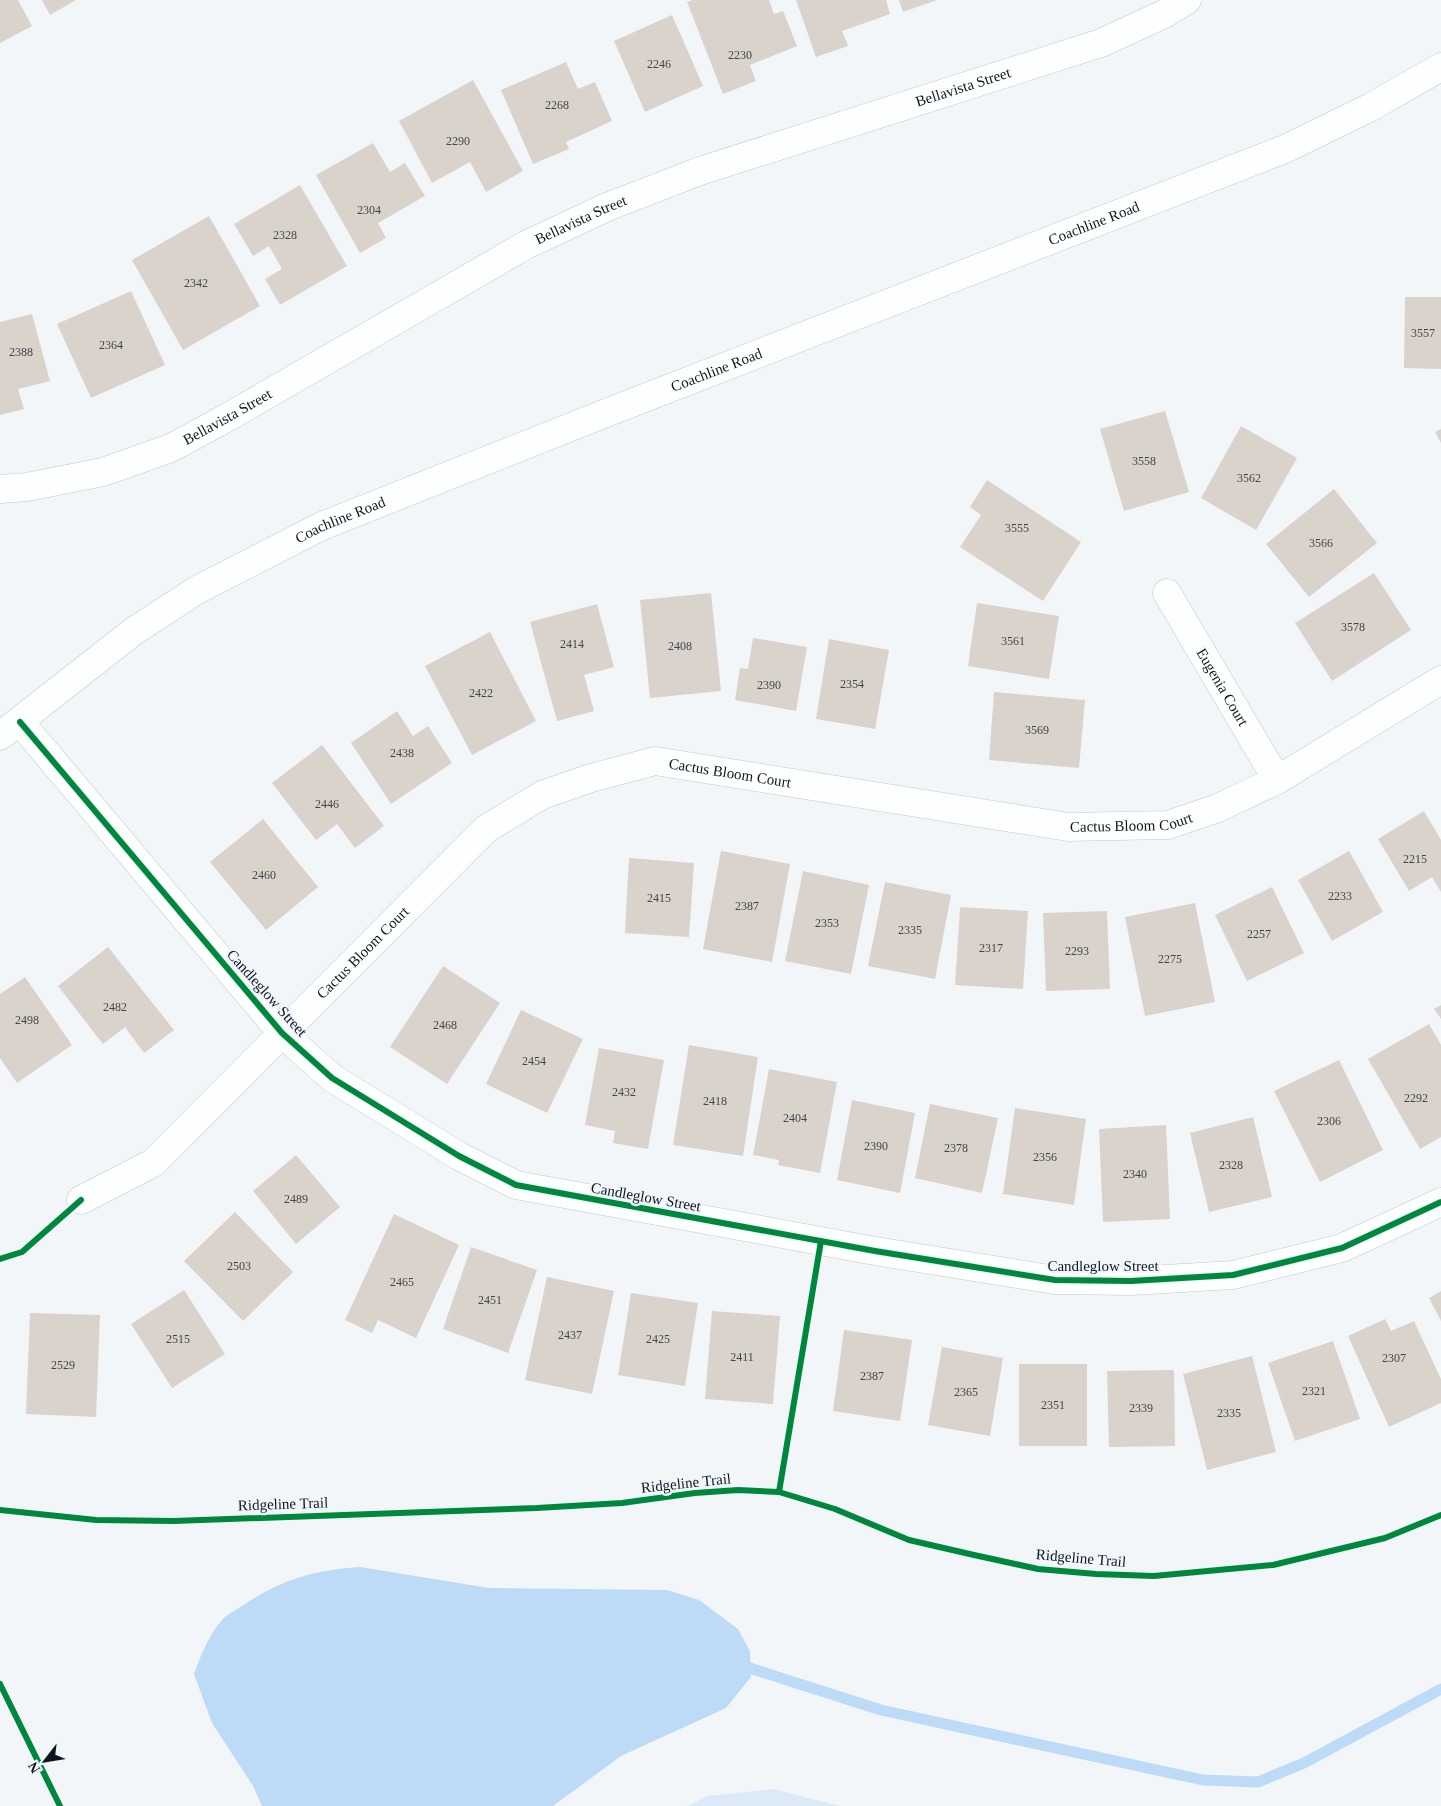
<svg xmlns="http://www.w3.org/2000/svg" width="1441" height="1806" viewBox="0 0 1441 1806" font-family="'Times New Roman',serif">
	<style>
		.green { fill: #dceaf8 }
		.water { fill: #bddaf6 }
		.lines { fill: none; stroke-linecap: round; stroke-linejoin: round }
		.stream { stroke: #bddaf6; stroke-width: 11 }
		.building { fill: #d9d3cc }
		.minor-casing { stroke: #c2c8ce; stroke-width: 29 }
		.major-casing { stroke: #c2c8ce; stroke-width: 29 }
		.minor { stroke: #fdfefe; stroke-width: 28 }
		.major { stroke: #fdfefe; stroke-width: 28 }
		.cycleway-casing { stroke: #f1f6fb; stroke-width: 9 }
		.cycleway { stroke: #00873e; stroke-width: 6 }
		.labels { text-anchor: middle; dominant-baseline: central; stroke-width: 5; stroke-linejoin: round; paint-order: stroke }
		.number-label { font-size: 12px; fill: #41464b }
		.street-label { font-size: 15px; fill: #0e1720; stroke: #f1f6fb }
	</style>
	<rect width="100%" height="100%" fill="#f3f6f9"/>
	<!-- green -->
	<path class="green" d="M773,1789L840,1806H687L708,1796Z"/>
	<!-- water -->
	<path class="water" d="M360,1567L489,1588L667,1590L699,1600L738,1629L750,1651L751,1677L726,1708L621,1756L553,1806H262L253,1786L212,1723L194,1674C201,1655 209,1634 223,1619C228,1614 236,1610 242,1606C280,1580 314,1570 360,1567Z"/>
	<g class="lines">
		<!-- stream -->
		<path class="stream" d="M737,1664L881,1710L1203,1780L1258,1782L1304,1763L1441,1689"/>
	</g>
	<!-- building -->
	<g class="building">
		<path d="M0,0H18L32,26L0,43Z"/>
		<path d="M42,0H76L50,15Z"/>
		<path d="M692,0H769L774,14L783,11L797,46L750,65L756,81L723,94L687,2Z"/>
		<path d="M796,0H886L890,14L842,31L848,46L816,57Z"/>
		<path d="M899,0H937L903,12Z"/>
		<path d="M672,15L703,86L645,112L614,41Z"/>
		<path d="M566,62L578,89L595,82L612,121L566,142L569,149L533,164L501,90Z"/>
		<path d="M473,80L523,171L486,192L470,162L432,183L399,121Z"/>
		<path d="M373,143L390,172L405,163L425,196L378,223L386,238L360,253L316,175Z"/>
		<path d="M300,185L347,266L280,305L265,279L282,269L269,246L253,256L234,224Z"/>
		<path d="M209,216L260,306L183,350L132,260Z"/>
		<path d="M131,291L165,365L91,398L57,324Z"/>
		<path d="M1405,297H1441V369L1404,368Z"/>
		<path d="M32,314L50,381L18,389L24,409L0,415V322Z"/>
		<path d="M1165,411L1189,492L1124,511L1100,429Z"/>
		<path d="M1241,426L1297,458L1256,530L1201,498Z"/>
		<path d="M1441,429V443L1435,432Z"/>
		<path d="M987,480L1081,542L1043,601L960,547L981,515L970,507Z"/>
		<path d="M1334,489L1377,543L1309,597L1266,544Z"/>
		<path d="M1374,573L1411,630L1332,681L1295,623Z"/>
		<path d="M711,593L721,691L650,698L640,600Z"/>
		<path d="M977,603L1059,616L1049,679L968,666Z"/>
		<path d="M597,604L614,667L584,675L594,711L557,721L530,622Z"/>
		<path d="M490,632L536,721L472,755L425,666Z"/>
		<path d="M753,638L807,647L796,711L735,700L740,668L748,669Z"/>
		<path d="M829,639L889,650L875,729L816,719Z"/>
		<path d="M994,692L1085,700L1079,768L989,760Z"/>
		<path d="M397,711L413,736L428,726L452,763L391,804L351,743Z"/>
		<path d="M322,745L384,826L355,848L337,824L316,840L272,783Z"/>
		<path d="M1424,811L1441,840V892L1432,877L1409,891L1378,839Z"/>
		<path d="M263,819L318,887L266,930L210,862Z"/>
		<path d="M721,851L790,864L772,962L703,949Z"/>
		<path d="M1349,851L1383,912L1332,941L1298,880Z"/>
		<path d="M629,858L694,863L689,937L625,933Z"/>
		<path d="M803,871L869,885L851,974L785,961Z"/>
		<path d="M885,882L951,895L935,979L868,966Z"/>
		<path d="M1272,887L1304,953L1247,981L1215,915Z"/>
		<path d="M1195,903L1215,1002L1145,1016L1125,917Z"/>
		<path d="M960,907L1028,911L1023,989L955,985Z"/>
		<path d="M1107,911L1110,989L1046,991L1043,913Z"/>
		<path d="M108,947L174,1030L144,1053L125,1027L103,1044L58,986Z"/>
		<path d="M443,966L500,1003L447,1084L390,1047Z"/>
		<path d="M25,977L72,1045L17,1083L0,1058V994Z"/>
		<path d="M1441,1005V1019L1434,1009Z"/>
		<path d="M521,1010L583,1039L547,1113L486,1084Z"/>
		<path d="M1429,1024L1441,1045V1137L1420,1149L1368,1059Z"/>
		<path d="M689,1045L758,1057L743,1156L673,1145Z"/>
		<path d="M599,1048L664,1060L648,1149L613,1143L615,1131L585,1125Z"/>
		<path d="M1339,1060L1383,1150L1320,1182L1274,1091Z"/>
		<path d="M769,1069L837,1082L820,1173L778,1165L779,1160L753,1155Z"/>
		<path d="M852,1100L915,1113L900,1193L837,1180Z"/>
		<path d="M930,1104L998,1118L982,1193L915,1178Z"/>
		<path d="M1015,1108L1086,1119L1074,1205L1003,1194Z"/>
		<path d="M1253,1117L1272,1197L1209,1212L1190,1133Z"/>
		<path d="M1166,1125L1170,1219L1103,1222L1099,1129Z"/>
		<path d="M296,1155L340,1207L296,1244L253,1191Z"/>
		<path d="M235,1212L293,1272L243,1321L184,1261Z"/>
		<path d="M394,1214L459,1245L416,1338L378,1320L372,1333L345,1320Z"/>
		<path d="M471,1247L537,1270L508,1353L443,1329Z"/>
		<path d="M547,1277L614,1291L592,1394L525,1380Z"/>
		<path d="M184,1290L225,1354L172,1388L131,1324Z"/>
		<path d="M1441,1291V1321L1429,1298Z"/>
		<path d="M631,1293L698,1303L685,1386L618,1375Z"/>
		<path d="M712,1311L780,1316L773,1404L705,1399Z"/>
		<path d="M30,1313L100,1315L96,1417L26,1414Z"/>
		<path d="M1385,1319L1391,1331L1414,1321L1441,1379V1403L1389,1427L1348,1336Z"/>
		<path d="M844,1330L912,1340L900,1421L833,1411Z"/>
		<path d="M1333,1341L1360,1419L1295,1441L1268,1363Z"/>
		<path d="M942,1347L1003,1358L990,1436L928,1425Z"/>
		<path d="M1252,1356L1276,1452L1207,1470L1183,1374Z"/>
		<rect x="1019" y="1364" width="68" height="82"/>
		<path d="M1174,1370L1175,1446L1109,1447L1107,1371Z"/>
	</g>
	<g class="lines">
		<!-- minor casing -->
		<g class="minor-casing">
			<g id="minor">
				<path id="s1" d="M0,489L27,487L103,472L171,448L228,417L526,245L607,207L700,171L1101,43L1164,14L1187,0"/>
				<path id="s2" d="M1167,593L1277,780"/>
				<path d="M20,722L282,1033L332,1078L459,1156L516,1185L875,1251L1055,1280L1131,1281L1233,1275L1342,1248L1441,1202"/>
				<path id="s3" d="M81,1200L153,1163L486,829L542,795L591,778L655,761L1068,827L1168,825L1218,808L1277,780L1441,680"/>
			</g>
		</g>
		<!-- major casing -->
		<g class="major-casing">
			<g id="major">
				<path id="s4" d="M0,736L134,631L197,590L322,526L611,411L1285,149L1371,107L1441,67"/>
			</g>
		</g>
		<!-- minor -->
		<use href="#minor" class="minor"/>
		<!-- major -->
		<use href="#major" class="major"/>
		<!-- cycleway casing -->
		<g class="cycleway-casing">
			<g id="cycleway">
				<path d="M20,722L282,1033L332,1078L459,1156L516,1185L875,1251L1055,1280L1131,1281L1233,1275L1342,1248L1441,1202"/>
				<path d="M0,1259L22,1252L81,1200"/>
				<path d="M779,1492L821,1241"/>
				<path d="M0,1510L96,1520L174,1521L537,1508L622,1503L695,1493L738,1490L779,1492L835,1509L909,1540L974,1555L1038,1569L1096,1574L1154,1576L1273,1565L1385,1538L1441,1515"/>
				<path d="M0,1684L60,1806"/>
			</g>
		</g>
		<!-- cycleway -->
		<use href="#cycleway" class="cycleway"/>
	</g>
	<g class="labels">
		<!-- number labels -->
		<g class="number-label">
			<text x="740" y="55">2230</text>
			<text x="659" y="64">2246</text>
			<text x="557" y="105">2268</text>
			<text x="458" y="141">2290</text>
			<text x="369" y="210">2304</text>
			<text x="285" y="235">2328</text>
			<text x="196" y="283">2342</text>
			<text x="1423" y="333">3557</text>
			<text x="111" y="345">2364</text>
			<text x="21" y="352">2388</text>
			<text x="1144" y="461">3558</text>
			<text x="1249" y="478">3562</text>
			<text x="1017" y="528">3555</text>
			<text x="1321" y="543">3566</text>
			<text x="1353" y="627">3578</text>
			<text x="1013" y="641">3561</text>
			<text x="572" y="644">2414</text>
			<text x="680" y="646">2408</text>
			<text x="852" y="684">2354</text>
			<text x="769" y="685">2390</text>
			<text x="481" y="693">2422</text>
			<text x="1037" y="730">3569</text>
			<text x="402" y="753">2438</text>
			<text x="327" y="804">2446</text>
			<text x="1415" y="859">2215</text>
			<text x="264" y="875">2460</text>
			<text x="1340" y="896">2233</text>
			<text x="659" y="898">2415</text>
			<text x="747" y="906">2387</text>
			<text x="827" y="923">2353</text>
			<text x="910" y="930">2335</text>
			<text x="1259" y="934">2257</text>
			<text x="991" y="948">2317</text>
			<text x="1077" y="951">2293</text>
			<text x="1170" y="959">2275</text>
			<text x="115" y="1007">2482</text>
			<text x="27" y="1020">2498</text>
			<text x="445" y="1025">2468</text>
			<text x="534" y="1061">2454</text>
			<text x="624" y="1092">2432</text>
			<text x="1416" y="1098">2292</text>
			<text x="715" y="1101">2418</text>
			<text x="795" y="1118">2404</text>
			<text x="1329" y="1121">2306</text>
			<text x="876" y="1146">2390</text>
			<text x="956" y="1148">2378</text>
			<text x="1045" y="1157">2356</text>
			<text x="1231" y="1165">2328</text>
			<text x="1135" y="1174">2340</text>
			<text x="296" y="1199">2489</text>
			<text x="239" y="1266">2503</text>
			<text x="402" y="1282">2465</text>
			<text x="490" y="1300">2451</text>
			<text x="570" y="1335">2437</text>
			<text x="178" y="1339">2515</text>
			<text x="658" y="1339">2425</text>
			<text x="742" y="1357">2411</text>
			<text x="1394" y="1358">2307</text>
			<text x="63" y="1365">2529</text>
			<text x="872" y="1376">2387</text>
			<text x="1314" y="1391">2321</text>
			<text x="966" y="1392">2365</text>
			<text x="1053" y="1405">2351</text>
			<text x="1141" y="1408">2339</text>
			<text x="1229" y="1413">2335</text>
		</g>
		<!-- street labels -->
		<g class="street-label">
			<text stroke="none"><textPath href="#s1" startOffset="1051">Bellavista Street</textPath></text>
			<text stroke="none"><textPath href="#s1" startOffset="646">Bellavista Street</textPath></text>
			<text stroke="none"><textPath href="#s4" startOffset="1215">Coachline Road</textPath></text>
			<text stroke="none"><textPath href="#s4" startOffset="810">Coachline Road</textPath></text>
			<text stroke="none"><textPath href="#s1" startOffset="241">Bellavista Street</textPath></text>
			<text stroke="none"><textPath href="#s4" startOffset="405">Coachline Road</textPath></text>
			<text stroke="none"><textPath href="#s2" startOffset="109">Eugenia Court</textPath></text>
			<text stroke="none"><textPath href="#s3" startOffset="812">Cactus Bloom Court</textPath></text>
			<text stroke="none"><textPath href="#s3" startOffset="1218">Cactus Bloom Court</textPath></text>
			<text stroke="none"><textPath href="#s3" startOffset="378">Cactus Bloom Court</textPath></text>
			<text transform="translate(267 993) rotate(48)">Candleglow Street</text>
			<text transform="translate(646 1197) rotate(10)">Candleglow Street</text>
			<text x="1103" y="1266">Candleglow Street</text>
			<text transform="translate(686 1483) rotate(-6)">Ridgeline Trail</text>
			<text transform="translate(283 1504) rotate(-2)">Ridgeline Trail</text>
			<text transform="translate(1081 1558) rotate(5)">Ridgeline Trail</text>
		</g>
	</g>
	<!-- north arrow -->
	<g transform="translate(45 1761) rotate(239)" stroke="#f1f6fb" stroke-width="4" paint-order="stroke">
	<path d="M0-4L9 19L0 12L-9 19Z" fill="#0e1720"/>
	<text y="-8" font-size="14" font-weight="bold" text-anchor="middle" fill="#0e1720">N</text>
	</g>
</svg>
